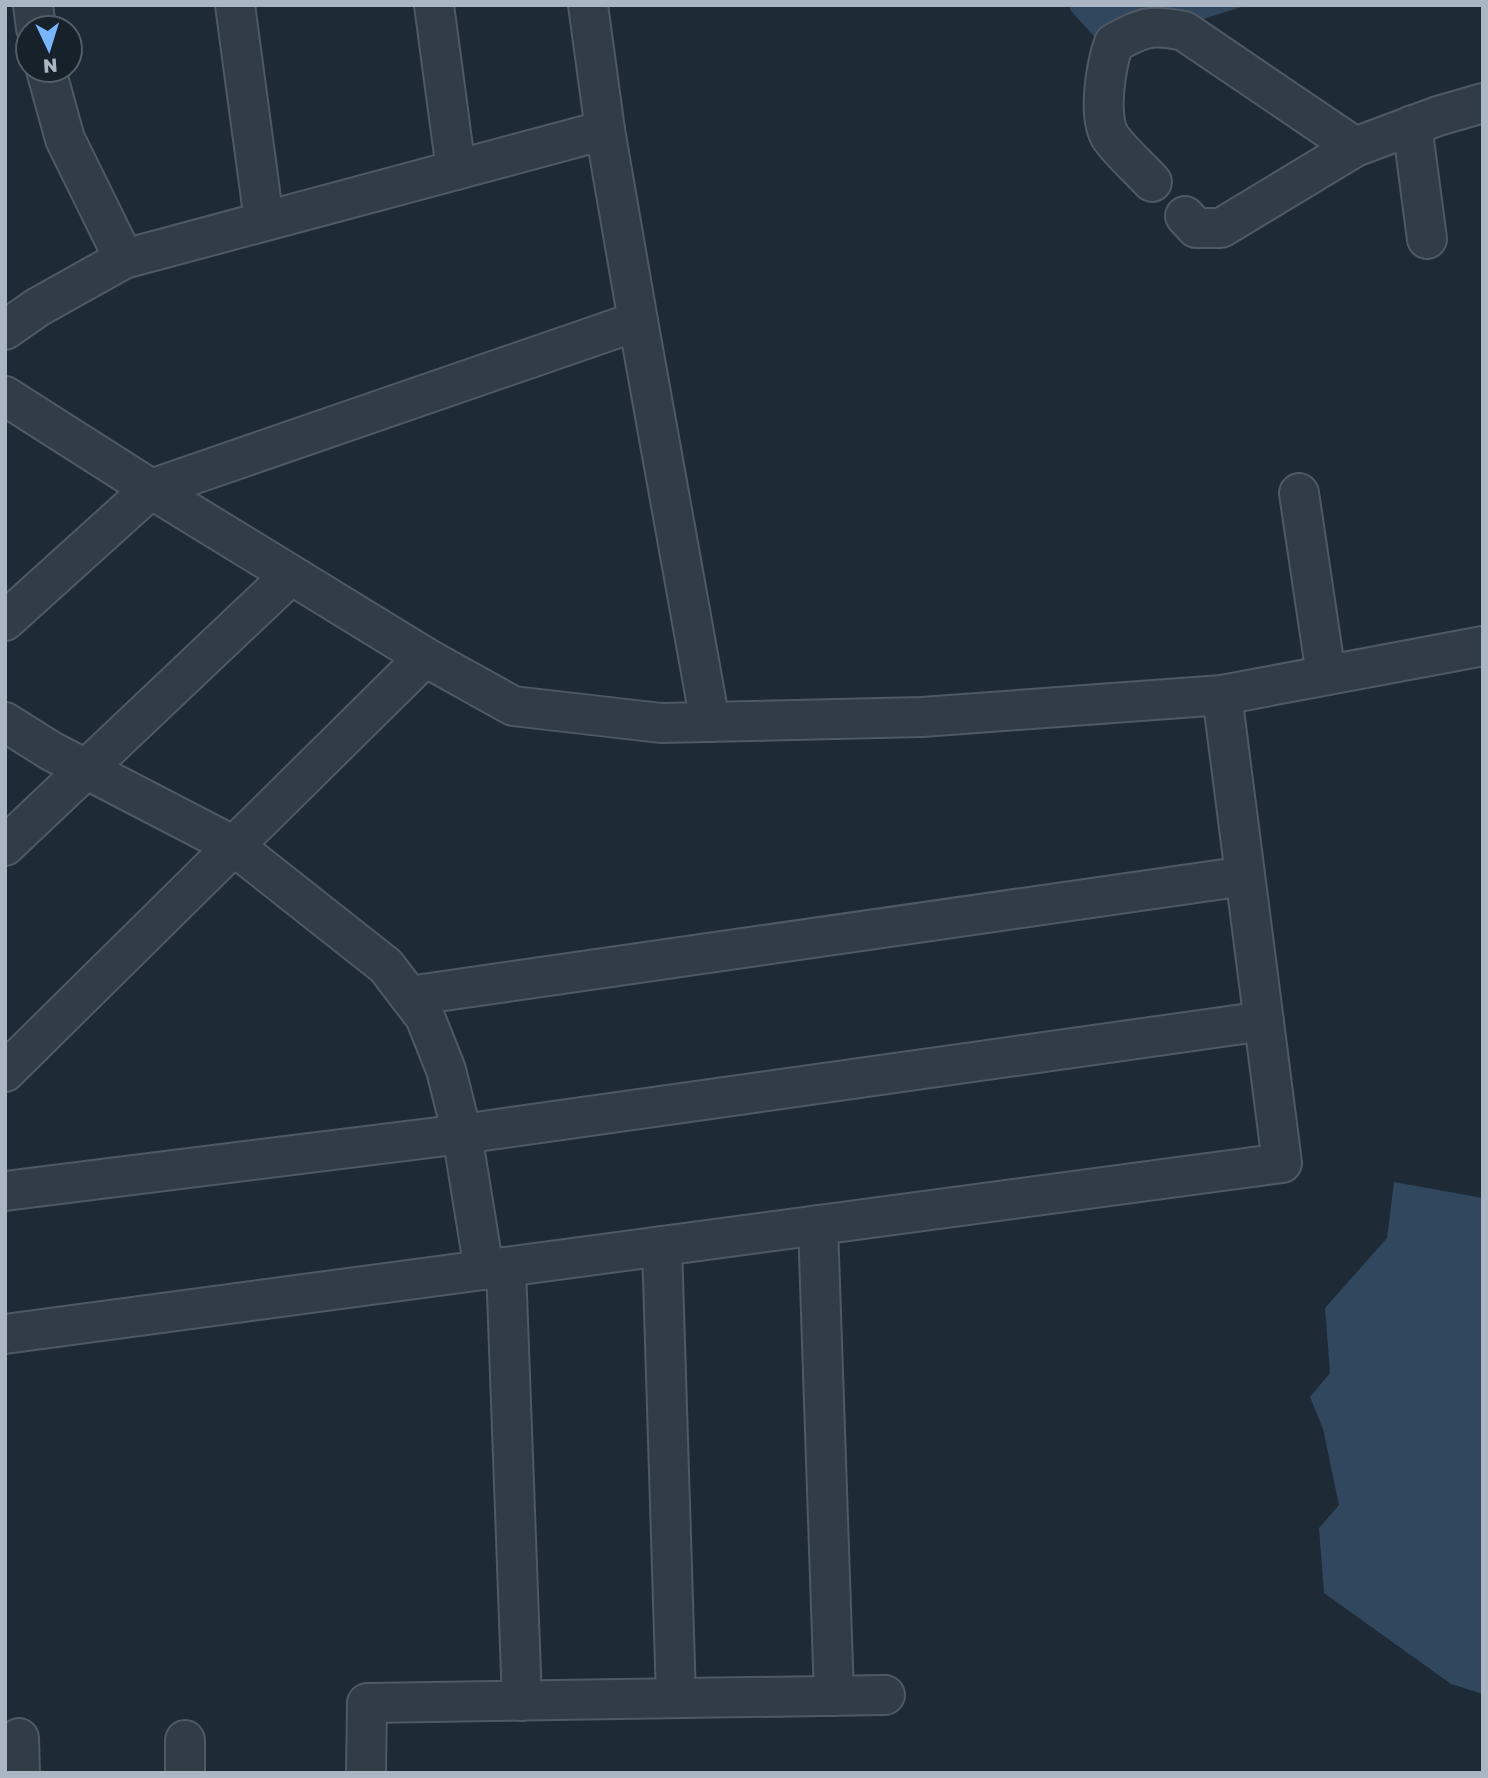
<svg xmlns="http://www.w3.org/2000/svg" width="1488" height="1778" viewBox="0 0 1488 1778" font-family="'Golos Text',sans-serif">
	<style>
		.water { fill: #30475e }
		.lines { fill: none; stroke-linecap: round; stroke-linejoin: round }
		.minor-casing { stroke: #4f5965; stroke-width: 42 }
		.minor { stroke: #313c46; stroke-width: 38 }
	</style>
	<rect width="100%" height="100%" fill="#1e2a36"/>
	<!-- water -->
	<g class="water">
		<path d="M1069,5H1248L1158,33L1094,36L1071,11Z"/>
		<path d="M1394,1182L1483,1198V1694L1451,1684L1324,1593L1319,1528L1339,1505L1323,1429L1310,1397L1330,1373L1325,1308L1387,1238Z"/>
	</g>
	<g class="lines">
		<!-- minor casing -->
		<g class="minor-casing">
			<g id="minor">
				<path d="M33,5L36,28"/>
				<path d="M235,5L264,221"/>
				<path d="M434,5L456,170"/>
				<path d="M588,5L605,130"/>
				<path d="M46,70L65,139L124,259"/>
				<path d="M1412,125L1427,239"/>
				<path d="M1152,182C1139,168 1123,154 1111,138C1097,118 1106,65 1114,43C1144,27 1150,24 1184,31L1355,147"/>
				<path d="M1185,216L1196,228H1221L1355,147L1438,116L1483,103"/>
				<path d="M638,321L710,722"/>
				<path d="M5,330L38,307L124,259L605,130L638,321L151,489L5,621"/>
				<path d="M5,396L151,489L425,657L513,706L661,723L922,717L1222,695L1483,646"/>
				<path d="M1299,493L1326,675"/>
				<path d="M5,722L51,751L234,846L386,966L425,1017L446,1070L462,1134L484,1270"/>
				<path d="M5,846L291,575"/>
				<path d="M409,996L1245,876"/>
				<path d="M5,1072L425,657"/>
				<path d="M5,1191L462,1134L1264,1021"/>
				<path d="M818,1225L834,1696"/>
				<path d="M662,1246L676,1698"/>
				<path d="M506,1267L522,1701"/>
				<path d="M5,1334L1282,1163L1222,695"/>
				<path d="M19,1738L20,1773"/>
				<path d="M185,1773V1740"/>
				<path d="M366,1773L367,1703L885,1695"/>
			</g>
		</g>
		<!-- minor -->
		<use href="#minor" class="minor"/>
	</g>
	<!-- border -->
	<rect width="1488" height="1778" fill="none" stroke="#abb6c4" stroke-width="14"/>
	<!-- north arrow -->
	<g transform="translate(49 49) rotate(176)"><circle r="33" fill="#17212a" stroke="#525d68" stroke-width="2"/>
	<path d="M0-5L12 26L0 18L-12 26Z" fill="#78b5fc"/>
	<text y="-10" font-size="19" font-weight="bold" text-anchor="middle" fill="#abb6c4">N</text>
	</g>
</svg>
